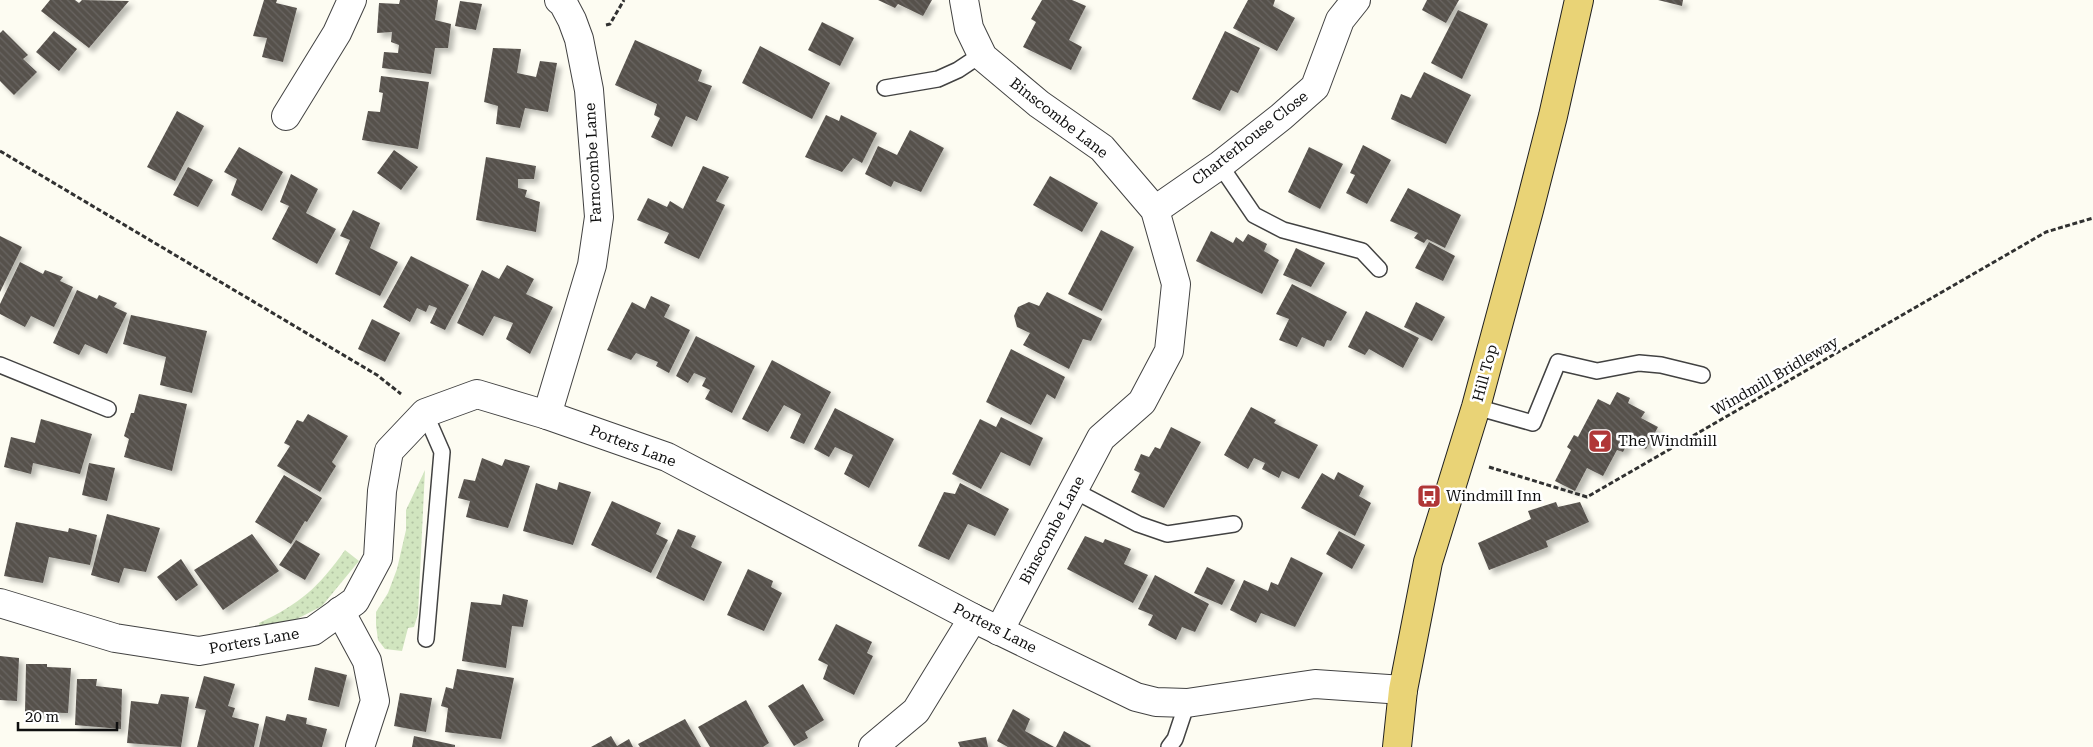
<svg xmlns="http://www.w3.org/2000/svg" width="2093" height="747" viewBox="0 0 2093 747" font-family="'Roboto Serif',serif">
	<style>
		.grass { fill: url(#grass-dots) }
		.building { fill: url(#building-back-hatch); filter: url(#shadow) }
		.lines { fill: none; stroke-linecap: round; stroke-linejoin: round }
		.service-casing { stroke: #424242; stroke-width: 18 }
		.minor-casing { stroke: #424242; stroke-width: 30 }
		.primary-casing { stroke: #202020; stroke-width: 30 }
		.path { stroke: #313131; stroke-width: 3; stroke-dasharray: 5 2.5; stroke-linecap: butt }
		.service { stroke: #fff; stroke-width: 15 }
		.minor { stroke: #fff; stroke-width: 28 }
		.primary { stroke: #e9d376; stroke-width: 28 }
		.labels { text-anchor: middle; dominant-baseline: central; stroke-width: 5; stroke-linejoin: round; paint-order: stroke }
		.street-label { font-size: 15px; fill: #0f0f0f; stroke: #fff }
		.poi-label { font-size: 15px; fill: #0f0f0f; stroke: #fff; text-anchor: start }
	</style>
	<defs>
		<pattern id="grass-dots" width="8" height="8" patternUnits="userSpaceOnUse" patternTransform="scale(1.25)"><rect width="8" height="8" fill="#d1e5bf"/><path d="M2 2h.1M6 6h.1" fill="none" stroke="#b2c3a3" stroke-width="1.8" stroke-linecap="round"/></pattern>
		<pattern id="building-back-hatch" width="6" height="6" patternUnits="userSpaceOnUse" patternTransform="scale(1.25)"><rect width="6" height="6" fill="#56514c"/><path d="M-1 5l2 2M0 0l6 6M5-1l2 2" fill="none" stroke="#696561"/></pattern>
		<filter id="shadow"><feDropShadow dx="4.5" dy="4.5" stdDeviation="2.5" flood-color="#0004"/></filter>
	</defs>
	<rect width="100%" height="100%" fill="#fdfcf2"/>
	<!-- grass -->
	<g class="grass">
		<path d="M425,470L418,614L414,627L408,628L402,651L385,649L378,640L376,625V612L388,593L397,569L406,530V510Z"/>
		<path d="M345,550L359,561L322,606L295,620L260,627L259,623C300,604 319,587 345,550Z"/>
	</g>
	<!-- building -->
	<g class="building">
		<path d="M50,0H75L79,3L82,0L129,1L89,48L41,11Z"/>
		<path d="M264,0H277L276,3L297,8L283,62L262,57L267,38L253,36Z"/>
		<path d="M400,0H438L435,20L451,24L448,48H435L431,74L382,68L384,52L398,53L399,45L391,42L392,32L377,33L379,3L399,4Z"/>
		<path d="M878,0H932L923,16L898,4L895,8Z"/>
		<path d="M1042,0H1072L1086,6L1069,40L1082,47L1071,70L1023,47L1036,22L1031,19Z"/>
		<path d="M1248,0H1275L1273,6L1295,18L1277,51L1233,28Z"/>
		<path d="M1427,0H1459L1446,23L1422,10Z"/>
		<path d="M1658,0H1683L1682,6Z"/>
		<path d="M460,1L482,4L476,30L455,26Z"/>
		<path d="M1458,10L1488,24L1462,79L1431,63Z"/>
		<path d="M822,22L854,38L840,66L808,50Z"/>
		<path d="M3,30L28,55L23,59L37,72L14,95L0,81V33Z"/>
		<path d="M54,31L77,49L59,71L36,52Z"/>
		<path d="M1225,31L1260,48L1238,93L1231,90L1220,111L1192,99Z"/>
		<path d="M635,40L702,70L698,81L712,86L697,121L686,116L672,147L651,137L660,118L654,115L657,104L615,85Z"/>
		<path d="M760,46L830,83L812,119L742,83Z"/>
		<path d="M493,48L521,49L517,73L536,77L540,61L557,63L548,112L525,108L520,128L496,124L498,106L484,102Z"/>
		<path d="M1424,72L1471,95L1446,144L1391,119L1401,94L1411,98Z"/>
		<path d="M381,76L429,82L418,149L362,140L368,111L380,112L383,93L379,92Z"/>
		<path d="M177,111L204,126L175,181L147,167Z"/>
		<path d="M826,115L839,121L841,115L877,133L862,163L853,158L842,172L805,157Z"/>
		<path d="M910,130L944,148L921,192L894,181L891,187L865,174L878,146L897,155Z"/>
		<path d="M1363,145L1391,160L1367,204L1346,193L1355,175L1350,173Z"/>
		<path d="M239,147L283,172L262,211L231,195L237,179L224,172Z"/>
		<path d="M1309,147L1343,164L1320,209L1288,192Z"/>
		<path d="M394,150L418,167L401,190L377,173Z"/>
		<path d="M486,157L536,166L534,179H518V188L527,190L525,197L540,202L536,232L476,220Z"/>
		<path d="M703,166L729,177L716,201L725,205L699,259L664,243L669,233L637,220L648,198L667,207L670,201L683,209Z"/>
		<path d="M188,167L213,180L198,207L173,195Z"/>
		<path d="M291,174L318,189L306,213L336,229L317,264L272,239L289,206L280,202Z"/>
		<path d="M1050,176L1098,203L1082,232L1033,205Z"/>
		<path d="M1408,188L1461,215L1445,248L1427,239L1424,243L1414,238L1418,233L1390,221Z"/>
		<path d="M353,210L380,223L370,248L398,262L380,296L335,274L350,240L340,236Z"/>
		<path d="M1101,230L1134,247L1102,311L1068,294Z"/>
		<path d="M1211,231L1233,243L1236,237L1243,242L1248,234L1267,244L1264,251L1279,260L1262,294L1196,261Z"/>
		<path d="M0,236L22,247L0,292Z"/>
		<path d="M1429,242L1455,256L1443,281L1415,268Z"/>
		<path d="M1296,248L1325,263L1311,287L1283,275Z"/>
		<path d="M411,256L469,285L445,330L430,323L437,308L429,305L426,312L417,308L410,322L383,307Z"/>
		<path d="M20,262L43,274L45,270L63,277L60,281L73,287L54,327L31,316L25,327L0,314V304Z"/>
		<path d="M507,265L534,279L526,294L553,307L530,354L506,339L513,323L494,316L483,336L457,323L482,270L499,279Z"/>
		<path d="M1292,284L1347,312L1331,341L1327,340L1324,347L1302,337L1297,347L1279,340L1289,319L1276,314Z"/>
		<path d="M77,290L97,299L99,295L117,303L114,307L127,313L107,354L85,344L79,355L53,343Z"/>
		<path d="M1047,292L1102,319L1091,341L1083,339L1069,369L1023,345L1030,333L1017,327L1014,316L1018,307L1029,302L1039,306Z"/>
		<path d="M651,296L670,305L664,317L690,330L669,373L656,366L658,362L636,353L631,360L607,350L632,302L645,309Z"/>
		<path d="M1416,302L1445,317L1432,341L1404,327Z"/>
		<path d="M1366,311L1419,338L1403,368L1369,349L1365,355L1348,347Z"/>
		<path d="M131,315L207,331L192,393L160,385L166,357L123,344Z"/>
		<path d="M372,319L400,333L385,362L358,349Z"/>
		<path d="M696,336L755,366L732,413L705,399L710,390L702,386L706,378L694,373L688,383L676,376Z"/>
		<path d="M1011,349L1065,377L1055,399L1047,394L1031,425L986,402Z"/>
		<path d="M772,360L831,392L804,444L790,438L801,414L784,405L768,432L742,419Z"/>
		<path d="M1617,392L1630,398L1628,403L1645,412L1641,418L1658,427L1646,449L1629,440L1623,452L1617,450L1603,476L1587,468L1575,491L1555,481L1571,450L1567,447L1574,435L1578,437L1598,399L1610,405Z"/>
		<path d="M139,394L187,404L172,471L124,457L129,439L124,436L131,413H134Z"/>
		<path d="M1251,407L1276,420L1274,423L1318,445L1299,479L1282,471L1279,478L1262,469L1265,463L1254,458L1248,469L1224,455Z"/>
		<path d="M835,408L894,439L869,488L844,474L853,455L835,447L829,457L814,449Z"/>
		<path d="M308,414L348,436L332,462L336,466L320,492L277,466L290,446L284,443L297,420L303,422Z"/>
		<path d="M1001,417L1043,438L1030,466L1001,452L981,489L952,474L980,419L996,427Z"/>
		<path d="M41,419L92,434L80,474L33,463L31,474L4,467L11,437L35,443Z"/>
		<path d="M1171,427L1201,442L1164,508L1131,492L1140,473L1134,470L1141,454L1149,457L1155,447L1160,449Z"/>
		<path d="M482,458L502,466L505,459L530,466L508,528L466,517L470,501L458,498L464,479L475,481Z"/>
		<path d="M89,463L115,468L107,501L82,495Z"/>
		<path d="M1338,472L1364,486L1359,496L1371,503L1355,536L1301,508L1322,473L1334,480Z"/>
		<path d="M284,475L322,498L307,522L305,521L291,544L255,522Z"/>
		<path d="M559,482L591,492L573,545L523,531L536,483L557,490Z"/>
		<path d="M960,483L1009,509L995,536L968,524L949,560L918,546L944,492L955,494Z"/>
		<path d="M612,501L661,523L656,534L668,540L651,573L591,545Z"/>
		<path d="M1556,502L1558,507L1580,502L1589,522L1546,541L1548,547L1489,570L1478,543L1531,519L1528,511Z"/>
		<path d="M107,514L160,528L146,572L124,568L119,583L91,575Z"/>
		<path d="M16,522L68,532L69,528L97,535L90,565L49,557L43,583L4,576Z"/>
		<path d="M678,529L696,536L691,547L722,562L704,601L656,578Z"/>
		<path d="M1339,531L1365,545L1352,569L1326,554Z"/>
		<path d="M252,534L279,571L223,610L194,570Z"/>
		<path d="M1085,536L1103,543L1105,539L1131,549L1124,564L1148,575L1133,603L1067,569Z"/>
		<path d="M296,540L320,554L305,580L279,565Z"/>
		<path d="M1291,557L1323,573L1295,627L1261,613L1256,623L1230,610L1244,580L1268,591L1271,582L1278,585Z"/>
		<path d="M181,559L198,585L176,601L157,577Z"/>
		<path d="M1207,567L1235,580L1222,605L1194,593Z"/>
		<path d="M748,569L773,581L771,587L782,593L764,631L727,615Z"/>
		<path d="M1155,575L1209,604L1195,632L1182,627L1176,640L1148,625L1153,615L1138,609Z"/>
		<path d="M503,594L528,600L523,627L512,626L506,668L462,661L471,602L501,605Z"/>
		<path d="M836,624L872,642L867,653L873,656L854,695L823,679L828,665L818,660Z"/>
		<path d="M0,656L19,658L17,701L0,700Z"/>
		<path d="M26,664H47V667L71,668L68,713L25,712Z"/>
		<path d="M315,667L347,675L339,707L308,700Z"/>
		<path d="M457,669L514,678L501,739L445,732L448,708L441,706L446,687L453,689Z"/>
		<path d="M204,676L235,684L228,706L235,708L232,717L259,724L254,747H197L206,710L195,708Z"/>
		<path d="M77,679H97L96,686L122,689L121,729L75,725Z"/>
		<path d="M803,684L824,720L805,732L808,738L794,746L768,706Z"/>
		<path d="M400,693L432,698L426,732L394,726Z"/>
		<path d="M161,694L189,697L181,747L127,743L131,701L158,704Z"/>
		<path d="M746,700L769,743L763,747H710L698,727Z"/>
		<path d="M1013,709L1030,719L1025,731L1054,747H1008L997,741Z"/>
		<path d="M287,714L307,718L306,724L327,729L322,747H259L266,716L285,721Z"/>
		<path d="M685,719L701,747H640L638,744Z"/>
		<path d="M1064,731L1091,746L1090,747H1056Z"/>
		<path d="M414,736L455,745V747H412Z"/>
		<path d="M611,736L617,746L629,739L633,747H591Z"/>
		<path d="M986,737L988,747H960L958,742Z"/>
	</g>
	<g class="lines">
		<!-- service casing -->
		<g class="service-casing">
			<g id="service">
				<path d="M885,88L938,79L958,70L982,54"/>
				<path d="M1220,165L1254,215L1283,230L1362,251L1379,269"/>
				<path d="M0,365L108,409"/>
				<path d="M1476,407L1533,423L1558,362L1597,371L1639,363L1661,365L1702,375"/>
				<path d="M425,413L442,452L426,639"/>
				<path d="M1073,490L1138,524L1167,534L1234,524"/>
				<path d="M1169,747L1175,739L1187,703"/>
			</g>
		</g>
		<!-- minor casing -->
		<g class="minor-casing">
			<g id="minor">
				<path d="M964,0L969,28L983,57L1039,104L1102,148L1155,210L1176,284L1169,351L1142,402L1101,438L999,631"/>
				<path d="M286,116L337,33L352,0"/>
				<path d="M1155,210L1220,165L1281,117L1315,87L1340,20L1356,0"/>
				<path d="M547,415L592,265L599,217L589,90L579,39L572,20L563,3L559,0"/>
				<path d="M0,603L115,638L199,651L313,631L355,601L378,558L382,491L389,451L425,413L477,394L547,415L667,457L973,618L1136,697L1156,702L1187,703L1315,684L1403,690"/>
				<path d="M340,611L367,661L375,701L360,747"/>
				<path d="M873,747L916,711L973,618"/>
			</g>
		</g>
		<!-- primary casing -->
		<g class="primary-casing">
			<path id="primary" d="M1397,747L1403,690L1428,562L1476,407L1529,210L1553,116L1579,0"/>
		</g>
		<!-- path -->
		<g class="path">
			<path d="M606,25L610,24L624,0"/>
			<path d="M0,151L377,375L401,394"/>
			<path d="M1489,467L1587,497L2046,232L2093,218"/>
		</g>
		<!-- service -->
		<use href="#service" class="service"/>
		<!-- minor -->
		<use href="#minor" class="minor"/>
		<!-- primary -->
		<use href="#primary" class="primary"/>
	</g>
	<!-- icons -->
	<defs>
		<g id="bar-square" transform="scale(1.25)"><rect x="-9" y="-9" width="18" height="18" rx="4" fill="#b03636" stroke="#fff"/><path d="M-6-5H6L.8 .8V4.5H3.5V6h-7V4.5H-.8V.8Z" fill="#fff"/></g>
		<g id="bus-square" transform="scale(1.25)"><rect x="-9" y="-9" width="18" height="18" rx="4" fill="#b03636" stroke="#fff"/><path d="M-5-6H5V4H4V6H2V4H-2V6H-4V4H-5ZM-3.5-4V0h7V-4ZM-3.5 1.2v1.5H-2V1.2ZM2 1.2v1.5H3.5V1.2Z" fill="#fff"/></g>
	</defs>
	<g fill-rule="evenodd">
		<use href="#bar-square" x="1600" y="441"/>
		<use href="#bus-square" x="1429" y="496"/>
	</g>
	<g class="labels">
		<!-- street labels -->
		<g class="street-label">
			<text transform="translate(1059 118) rotate(38)">Binscombe Lane</text>
			<text transform="translate(1250 138) rotate(-38)">Charterhouse Close</text>
			<text transform="translate(593 163) rotate(-93)">Farncombe Lane</text>
			<text transform="translate(1485 373) rotate(-75)">Hill Top</text>
			<text transform="translate(1775 376) rotate(-30)">Windmill Bridleway</text>
			<text transform="translate(633 446) rotate(21)">Porters Lane</text>
			<text transform="translate(1052 530) rotate(-62)">Binscombe Lane</text>
			<text transform="translate(995 628) rotate(27)">Porters Lane</text>
			<text transform="translate(254 641) rotate(-10)">Porters Lane</text>
		</g>
		<!-- poi labels -->
		<g class="poi-label">
			<text x="1618" y="441">The Windmill</text>
			<text x="1446" y="496">Windmill Inn</text>
		</g>
	</g>
	<!-- scale -->
	<path d="M18 722v8h99v-8" fill="none" stroke="#0f0f0f" stroke-width="2.5"/>
	<text x="25" y="722" font-size="15" fill="#0f0f0f" stroke="#ffffff" stroke-width="4" paint-order="stroke">20 m</text>
</svg>
